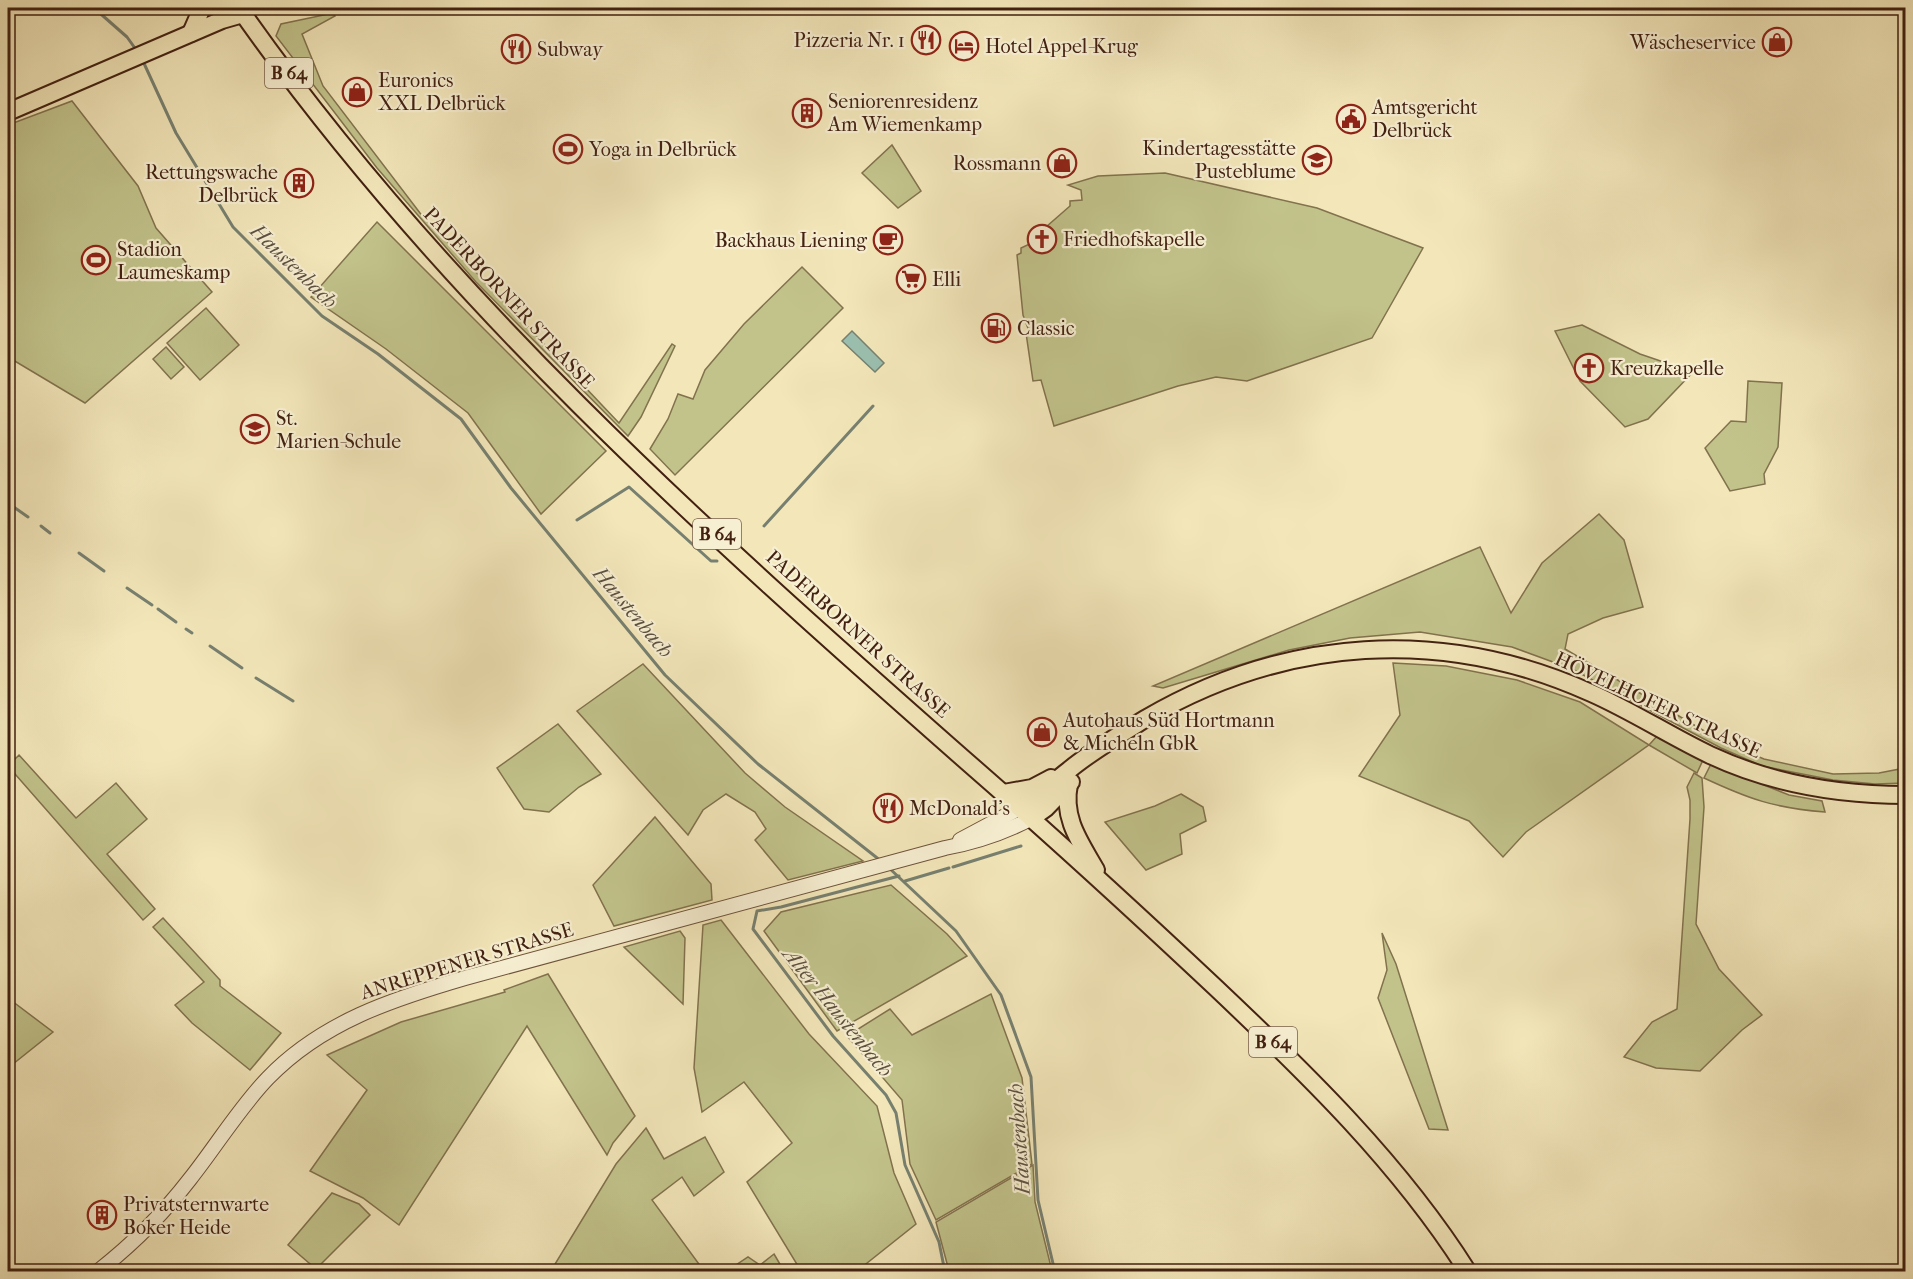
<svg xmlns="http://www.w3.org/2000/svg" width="1913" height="1279" viewBox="0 0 1913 1279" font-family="'IM FELL French Canon',serif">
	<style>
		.green { fill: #c2c38b; stroke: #82724e; stroke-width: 1.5 }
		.water { fill: #9bc0b0; stroke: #778070; stroke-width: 1.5 }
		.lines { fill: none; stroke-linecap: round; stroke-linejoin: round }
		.stream { stroke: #778070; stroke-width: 3 }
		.minor-casing { stroke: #6e523b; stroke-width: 16 }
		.major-casing { stroke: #422111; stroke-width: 20 }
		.minor { stroke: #f7efd2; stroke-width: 14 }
		.major { stroke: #f3e7ba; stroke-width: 16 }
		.labels { text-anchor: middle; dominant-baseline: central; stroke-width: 4.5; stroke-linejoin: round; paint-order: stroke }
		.shield { fill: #f7efd2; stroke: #785f4b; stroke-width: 1.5 }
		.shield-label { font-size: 18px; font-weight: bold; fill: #422111 }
		.poi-label { font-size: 20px; fill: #422111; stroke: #f7efd2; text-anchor: start }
		.street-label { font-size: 20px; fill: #422111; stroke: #f7efd2 }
		.water-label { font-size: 21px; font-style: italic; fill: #5d5141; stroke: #f7efd2 }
	</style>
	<rect width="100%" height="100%" fill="#f3e7ba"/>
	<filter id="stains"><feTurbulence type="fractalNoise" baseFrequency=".00333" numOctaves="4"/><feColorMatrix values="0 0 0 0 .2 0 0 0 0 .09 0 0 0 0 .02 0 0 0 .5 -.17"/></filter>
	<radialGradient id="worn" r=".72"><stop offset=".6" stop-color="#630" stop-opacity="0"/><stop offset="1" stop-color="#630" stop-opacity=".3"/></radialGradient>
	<!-- green -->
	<g class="green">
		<path d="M333,13L335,16L302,34L323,86L420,213L619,423L672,344L675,346L641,417L628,436L476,282L377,168L276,36L281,24Z"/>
		<path d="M72,101L138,186L156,228L212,292L85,403L8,357V125Z"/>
		<path d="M892,145L921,191L898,208L862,173Z"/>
		<path d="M1165,173L1317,208L1423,248L1372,338L1247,381L1216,377L1178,386L1054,426L1041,380L1033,381L1026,333L1029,331L1023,315L1017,255L1021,253V248L1034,242L1031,237L1047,230L1046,227L1070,206V201L1082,200L1081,190L1068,185L1098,176Z"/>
		<path d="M377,222L606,451L541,514L468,413L386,349L311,297Z"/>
		<path d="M802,267L843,308L675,475L650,449L668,419L678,394L693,399L705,370L744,324Z"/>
		<path d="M206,308L239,345L200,380L167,343Z"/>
		<path d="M1582,325L1640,354L1693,372L1648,419L1625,427L1580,381L1555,331Z"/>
		<path d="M166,347L184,367L171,379L153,359Z"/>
		<path d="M1748,381L1782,383L1778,447L1764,474L1765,484L1730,491L1705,448L1731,421L1746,422Z"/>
		<path d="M1599,514L1624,540L1643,607L1603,618L1568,634L1565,649L1723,742L1764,759L1833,774L1879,773L1905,768V783L1875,784L1833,780L1762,766L1721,748L1572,669L1512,647L1420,632L1350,638L1289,650L1163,688L1153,686L1480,547L1511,613L1542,563Z"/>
		<path d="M1393,663L1446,666L1517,680L1580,702L1649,745L1658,735L1703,760L1697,773L1649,745L1526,832L1503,857L1469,821L1359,776L1400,715Z"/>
		<path d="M643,664L745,773L785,807L863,861L788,880L755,840L766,829L755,812L726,794L703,810L688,835L577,711Z"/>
		<path d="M558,724L601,774L579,787L549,812L524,809L497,768Z"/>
		<path d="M19,755L76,818L116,783L147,819L107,854L155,909L143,920L8,766Z"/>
		<path d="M1711,764L1789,795L1822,801L1825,812C1774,808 1749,799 1704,778Z"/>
		<path d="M1694,773L1702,778L1704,807L1696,924L1719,969L1762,1015L1742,1030L1700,1071L1656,1068L1624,1057L1652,1022L1677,1009L1690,819V800L1687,787Z"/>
		<path d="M1181,794L1203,807L1206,821L1180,834L1182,854L1146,870L1105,822L1155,806Z"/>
		<path d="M655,817L711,884L712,900L614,926L593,885Z"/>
		<path d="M891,885L947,934L967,956L837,1031L764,931L781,912Z"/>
		<path d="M163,918L220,980V986L281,1033L250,1070L192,1023L175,1005L204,982L153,927Z"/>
		<path d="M721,920L809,1034L877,1106L894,1173L916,1224L857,1271H801L747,1182L792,1143L744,1082L702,1112L694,1068L703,925Z"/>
		<path d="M680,931L685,938L683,1004L624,947Z"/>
		<path d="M1382,933L1396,964L1448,1130L1429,1129L1378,998L1387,970Z"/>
		<path d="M548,974L635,1116L613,1143L607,1155L527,1026L399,1225L363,1198L310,1171L367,1090L327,1055L401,1022L505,992L504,990Z"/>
		<path d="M991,994L1022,1078L1032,1164L936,1220L910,1164L902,1100L847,1036L890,1009L912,1035Z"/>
		<path d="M8,998L53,1032L8,1068Z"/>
		<path d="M646,1128L664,1159L705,1137L724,1172L694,1196L682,1177L652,1200L704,1271L552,1269L616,1164Z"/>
		<path d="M1033,1165L1035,1202L1052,1271H949L936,1222Z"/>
		<path d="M332,1193L359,1204L370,1215L316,1269L288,1245Z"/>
		<path d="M774,1254L784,1271H727L748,1257L760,1265Z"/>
	</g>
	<!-- water -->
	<path class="water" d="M852,331L884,363L875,372L842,341Z"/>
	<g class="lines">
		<!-- stream -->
		<g class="stream">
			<path d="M94,8L127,37L137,51"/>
			<path d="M142,59L176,133L233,227L322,316L378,354L461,419L511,488L665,675L758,764L881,861"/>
			<path d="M8,503L28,517"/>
			<path d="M577,520L629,487L711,561H717"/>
			<path d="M41,526L50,533"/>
			<path d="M764,526L873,406"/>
			<path d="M79,553L104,571"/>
			<path d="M127,588L152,605"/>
			<path d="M158,609L176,622"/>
			<path d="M186,629L192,633"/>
			<path d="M210,646L242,668"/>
			<path d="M256,678L293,701"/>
			<path d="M888,867L956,931L1001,995L1031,1077L1038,1200L1055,1272"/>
			<path d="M953,867L1021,846"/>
			<path d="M899,876L781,907L757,911L753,929L833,1036L886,1095L896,1113L905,1165L939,1242L945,1272"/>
			<path d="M905,881L949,868"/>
		</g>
		<!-- minor casing -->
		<g class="minor-casing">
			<g id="minor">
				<path d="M960,840L1020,808"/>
				<path d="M97,1272C133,1244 163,1214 190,1179C217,1145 239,1108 268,1078C322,1022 393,999 465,978L945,848C976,842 1004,833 1032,818"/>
			</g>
		</g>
		<!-- major casing -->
		<g class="major-casing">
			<g id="major">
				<path d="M239,8C439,294 705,531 965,760C1050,834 1133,910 1215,987C1306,1073 1400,1164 1468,1272"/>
				<path d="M191,33L202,8"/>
				<path d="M8,112L222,20L243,14"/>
				<path d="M1069,784C1062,818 1080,842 1096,870"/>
				<path d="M1004,793L1032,788L1051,778"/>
				<path d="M1020,808C1038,797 1052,783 1069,770C1092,751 1119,735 1145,719C1285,637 1442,626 1591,693C1632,711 1670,736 1710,755C1772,784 1838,795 1906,795"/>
				<path d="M1032,818L1046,808L1071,782"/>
			</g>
		</g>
		<!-- minor -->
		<use href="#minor" class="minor"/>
		<!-- major -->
		<use href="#major" class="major"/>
	</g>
	<!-- icons -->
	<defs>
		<g id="restaurant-ring" transform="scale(1.5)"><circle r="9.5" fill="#f7efd2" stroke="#8f2418" stroke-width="1.5"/><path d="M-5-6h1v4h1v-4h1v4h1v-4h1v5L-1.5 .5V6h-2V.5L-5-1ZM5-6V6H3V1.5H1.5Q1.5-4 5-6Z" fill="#8f2418"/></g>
		<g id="shop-ring" transform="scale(1.5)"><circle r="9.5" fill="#f7efd2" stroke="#8f2418" stroke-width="1.5"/><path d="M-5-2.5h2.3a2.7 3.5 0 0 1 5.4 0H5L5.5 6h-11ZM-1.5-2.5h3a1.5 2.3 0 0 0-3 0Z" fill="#8f2418"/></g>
		<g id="hotel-ring" transform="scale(1.5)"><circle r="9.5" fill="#f7efd2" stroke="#8f2418" stroke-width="1.5"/><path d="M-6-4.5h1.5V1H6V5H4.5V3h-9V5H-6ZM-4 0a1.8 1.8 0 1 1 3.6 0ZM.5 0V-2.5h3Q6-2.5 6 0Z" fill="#8f2418"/></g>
		<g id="building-ring" transform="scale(1.5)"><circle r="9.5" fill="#f7efd2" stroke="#8f2418" stroke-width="1.5"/><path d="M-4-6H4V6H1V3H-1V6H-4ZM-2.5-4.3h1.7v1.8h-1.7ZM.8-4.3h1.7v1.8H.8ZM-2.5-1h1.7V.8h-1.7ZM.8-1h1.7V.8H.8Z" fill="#8f2418"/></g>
		<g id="civic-ring" transform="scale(1.5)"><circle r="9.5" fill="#f7efd2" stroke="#8f2418" stroke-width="1.5"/><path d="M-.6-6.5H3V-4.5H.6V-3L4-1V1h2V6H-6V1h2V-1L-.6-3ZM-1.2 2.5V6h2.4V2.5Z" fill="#8f2418"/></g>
		<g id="stadium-ring" transform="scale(1.5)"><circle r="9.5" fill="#f7efd2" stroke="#8f2418" stroke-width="1.5"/><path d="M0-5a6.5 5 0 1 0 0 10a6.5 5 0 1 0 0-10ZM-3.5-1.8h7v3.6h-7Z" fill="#8f2418"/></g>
		<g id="school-ring" transform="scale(1.5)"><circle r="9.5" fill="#f7efd2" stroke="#8f2418" stroke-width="1.5"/><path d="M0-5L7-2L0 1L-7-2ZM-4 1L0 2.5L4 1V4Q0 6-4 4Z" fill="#8f2418"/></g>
		<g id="church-ring" transform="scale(1.5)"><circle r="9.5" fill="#f7efd2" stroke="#8f2418" stroke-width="1.5"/><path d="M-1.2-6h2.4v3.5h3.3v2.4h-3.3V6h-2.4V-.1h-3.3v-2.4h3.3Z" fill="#8f2418"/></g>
		<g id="cafe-ring" transform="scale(1.5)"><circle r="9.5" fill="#f7efd2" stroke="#8f2418" stroke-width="1.5"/><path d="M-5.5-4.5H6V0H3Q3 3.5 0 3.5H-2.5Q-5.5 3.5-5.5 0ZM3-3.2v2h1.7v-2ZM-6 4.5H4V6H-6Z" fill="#8f2418"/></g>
		<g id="supermarket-ring" transform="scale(1.5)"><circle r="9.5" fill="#f7efd2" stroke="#8f2418" stroke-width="1.5"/><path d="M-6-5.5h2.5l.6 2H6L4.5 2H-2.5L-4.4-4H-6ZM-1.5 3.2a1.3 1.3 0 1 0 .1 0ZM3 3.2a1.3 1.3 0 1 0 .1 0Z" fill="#8f2418"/></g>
		<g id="fuel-ring" transform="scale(1.5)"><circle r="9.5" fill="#f7efd2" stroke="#8f2418" stroke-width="1.5"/><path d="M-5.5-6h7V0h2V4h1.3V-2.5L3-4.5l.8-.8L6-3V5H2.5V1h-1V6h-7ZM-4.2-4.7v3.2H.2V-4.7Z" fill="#8f2418"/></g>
	</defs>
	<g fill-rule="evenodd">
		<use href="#restaurant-ring" x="926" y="40"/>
		<use href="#shop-ring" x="1777" y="42"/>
		<use href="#hotel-ring" x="964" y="46"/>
		<use href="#restaurant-ring" x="516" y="49"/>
		<use href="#shop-ring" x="357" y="92"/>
		<use href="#building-ring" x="807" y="113"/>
		<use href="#civic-ring" x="1351" y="119"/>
		<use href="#stadium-ring" x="568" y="149"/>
		<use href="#school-ring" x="1317" y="160"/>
		<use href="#shop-ring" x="1062" y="163"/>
		<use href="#building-ring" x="299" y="183"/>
		<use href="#church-ring" x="1042" y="239"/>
		<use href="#cafe-ring" x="888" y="240"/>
		<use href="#stadium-ring" x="96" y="260"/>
		<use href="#supermarket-ring" x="911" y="279"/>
		<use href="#fuel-ring" x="996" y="328"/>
		<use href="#church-ring" x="1589" y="368"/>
		<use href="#school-ring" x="255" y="429"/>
		<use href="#shop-ring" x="1042" y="732"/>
		<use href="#restaurant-ring" x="888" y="808"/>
		<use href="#building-ring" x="102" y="1215"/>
	</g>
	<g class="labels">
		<!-- shield labels -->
		<g class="shield">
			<rect x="265" y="58" width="48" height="30" rx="4.5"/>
			<rect x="693" y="519" width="48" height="30" rx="4.5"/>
			<rect x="1249" y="1027" width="48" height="30" rx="4.5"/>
		</g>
		<g class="shield-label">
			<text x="289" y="73">B 64</text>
			<text x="717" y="534">B 64</text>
			<text x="1273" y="1042">B 64</text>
		</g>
		<!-- poi labels -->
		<g class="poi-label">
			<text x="905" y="40" text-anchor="end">Pizzeria Nr. 1</text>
			<text x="1756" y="42" text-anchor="end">Wäscheservice</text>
			<text x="985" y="46">Hotel Appel-Krug</text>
			<text x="537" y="49">Subway</text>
			<text x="378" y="80">Euronics<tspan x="378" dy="23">XXL Delbrück</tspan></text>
			<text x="828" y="101">Seniorenresidenz<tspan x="828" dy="23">Am Wiemenkamp</tspan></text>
			<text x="1372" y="107">Amtsgericht<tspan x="1372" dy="23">Delbrück</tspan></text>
			<text x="1296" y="148" text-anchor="end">Kindertagesstätte<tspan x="1296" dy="23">Pusteblume</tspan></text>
			<text x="589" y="149">Yoga in Delbrück</text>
			<text x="1041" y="163" text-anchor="end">Rossmann</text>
			<text x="278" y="172" text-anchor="end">Rettungswache<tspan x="278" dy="23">Delbrück</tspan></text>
			<text x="1063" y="239">Friedhofskapelle</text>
			<text x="867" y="240" text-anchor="end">Backhaus Liening</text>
			<text x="117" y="249">Stadion<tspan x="117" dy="23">Laumeskamp</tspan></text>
			<text x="932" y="279">Elli</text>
			<text x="1017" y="328">Classic</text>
			<text x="1610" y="368">Kreuzkapelle</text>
			<text x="276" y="418">St.<tspan x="276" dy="23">Marien-Schule</tspan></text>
			<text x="1063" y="720">Autohaus Süd Hortmann<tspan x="1063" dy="23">&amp; Micheln GbR</tspan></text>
			<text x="909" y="808">McDonald's</text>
			<text x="123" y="1204">Privatsternwarte<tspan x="123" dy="23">Boker Heide</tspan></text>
		</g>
		<!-- street labels -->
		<g class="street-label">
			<text transform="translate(509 298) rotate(47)">PADERBORNER STRASSE</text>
			<text transform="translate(858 634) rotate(42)">PADERBORNER STRASSE</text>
			<text transform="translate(1658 705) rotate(25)">HÖVELHOFER STRASSE</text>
			<text transform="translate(467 961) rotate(-17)">ANREPPENER STRASSE</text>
		</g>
		<!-- water labels -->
		<g class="water-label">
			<text transform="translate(294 266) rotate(44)">Haustenbach</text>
			<text transform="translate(633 612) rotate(50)">Haustenbach</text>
			<text transform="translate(838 1012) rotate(51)">Alter Haustenbach</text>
			<text transform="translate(1019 1139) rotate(-94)">Haustenbach</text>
		</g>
	</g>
	<!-- margin -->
	<rect width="1913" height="1279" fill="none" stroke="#f3e7ba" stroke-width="30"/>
	<rect x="9" y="9" width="1895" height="1261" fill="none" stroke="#422111" stroke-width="3"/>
	<rect x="15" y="15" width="1883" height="1249" fill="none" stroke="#422111" stroke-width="1.5"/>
	<rect width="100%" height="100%" filter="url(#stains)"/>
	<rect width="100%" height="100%" fill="url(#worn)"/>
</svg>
